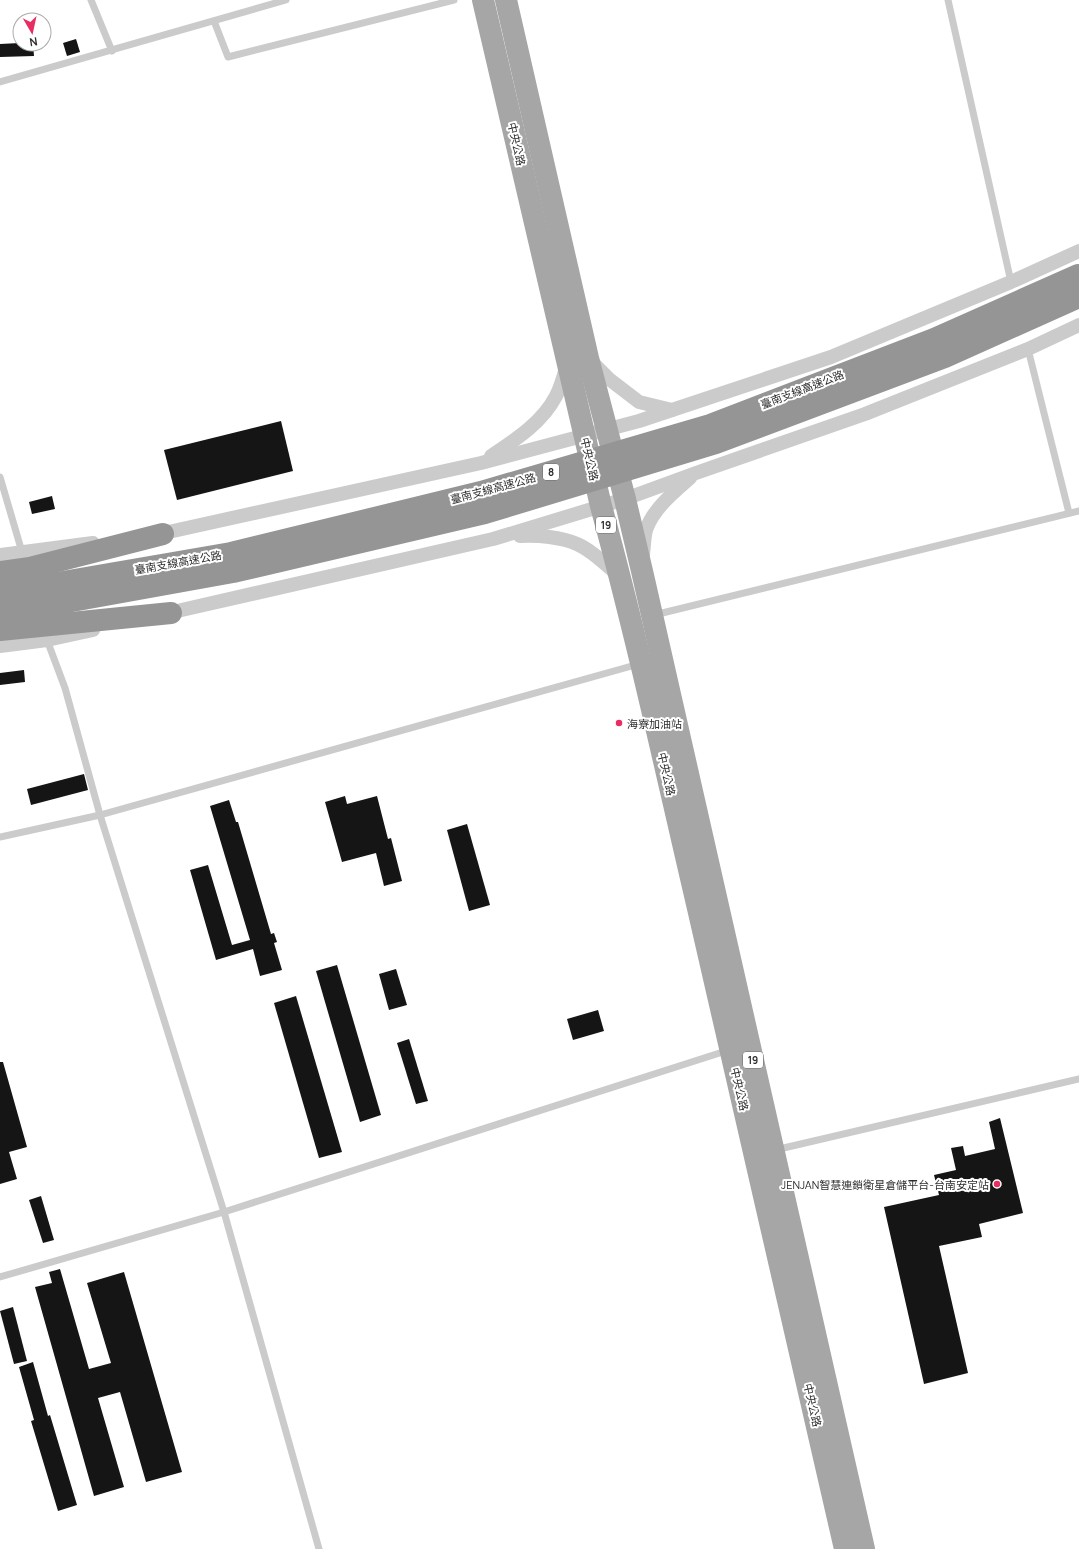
<svg xmlns="http://www.w3.org/2000/svg" width="1079" height="1549" viewBox="0 0 1079 1549" font-family="Manrope,'Noto Sans TC',sans-serif">
	<style>
		.building { fill: #151515 }
		.lines { fill: none; stroke-linecap: round; stroke-linejoin: round }
		.service { stroke: #cbcbcb; stroke-width: 7 }
		.minor { stroke: #cbcbcb; stroke-width: 14 }
		.primary { stroke: #a6a6a6; stroke-width: 22 }
		.motorway { stroke: #959595; stroke-width: 22 }
		.motorway-bridge { stroke: #959595; stroke-width: 22 }
		.poi-dot { fill: #e82d62; stroke: #fff; stroke-width: 1.5 }
		.labels { text-anchor: middle; dominant-baseline: central; stroke-width: 4; stroke-linejoin: round; paint-order: stroke }
		.shield { fill: #fff; stroke: #6d6d6d; stroke-width: 1 }
		.shield-label { font-size: 10px; font-weight: bold; fill: #2e2e2e }
		.street-label { font-size: 11px; fill: #2e2e2e; stroke: #fff }
		.poi-label { font-size: 11px; fill: #2e2e2e; stroke: #fff; text-anchor: start }
	</style>
	<rect width="100%" height="100%" fill="#fff"/>
	<!-- building -->
	<g class="building">
		<path d="M76,39L80,52L67,56L63,43Z"/>
		<path d="M20,43L33,44L34,56L0,57V44Z"/>
		<path d="M281,421L293,471L177,500L164,450Z"/>
		<path d="M52,496L55,509L32,514L29,502Z"/>
		<path d="M24,670L25,682L0,685V673Z"/>
		<path d="M84,774L88,790L31,805L27,789Z"/>
		<path d="M345,796L347,804L377,796L388,839L391,838L402,881L384,886L376,853L342,862L325,802Z"/>
		<path d="M229,800L236,822H238L271,934L274,933L277,942L274,943L282,970L260,976L253,949L216,960L190,870L208,865L232,945L250,940L210,806Z"/>
		<path d="M467,824L490,905L469,911L447,830Z"/>
		<path d="M337,965L381,1115L360,1122L316,971Z"/>
		<path d="M396,969L407,1005L389,1010L379,974Z"/>
		<path d="M296,996L342,1152L319,1158L274,1003Z"/>
		<path d="M598,1010L604,1031L573,1040L567,1019Z"/>
		<path d="M409,1039L428,1101L416,1104L397,1043Z"/>
		<path d="M0,1062H3L27,1147L9,1152L17,1179L0,1184Z"/>
		<path d="M1000,1118L1023,1213L979,1224L982,1237L939,1246L968,1373L924,1384L884,1207L939,1195L934,1175L956,1170L951,1148L963,1146L965,1156L995,1149L989,1122Z"/>
		<path d="M41,1196L54,1240L43,1243L29,1200Z"/>
		<path d="M60,1269L89,1369L111,1363L87,1283L124,1272L182,1472L146,1482L120,1392L98,1398L124,1487L94,1496L35,1287L52,1283L49,1272Z"/>
		<path d="M13,1307L27,1361L14,1364L0,1311Z"/>
		<path d="M33,1362L48,1416L50,1415L77,1505L58,1511L31,1421L34,1420L19,1367Z"/>
	</g>
	<g class="lines">
		<!-- service -->
		<g class="service">
			<path d="M91,0L112,51"/>
			<path d="M948,0L1011,282"/>
			<path d="M214,21L228,57L454,0"/>
			<path d="M0,82L286,0"/>
			<path d="M1028,349L1069,513"/>
			<path d="M0,477L22,552"/>
			<path d="M654,615L1079,511"/>
			<path d="M47,640L65,688L100,815L224,1212L319,1549"/>
			<path d="M0,837L100,815L639,664"/>
			<path d="M775,1150L1079,1079"/>
			<path d="M0,1277L224,1212L729,1050"/>
		</g>
		<!-- minor -->
		<g class="minor">
			<path d="M591,361L609,379L639,402L672,410"/>
			<path d="M491,456C515,440 542,423 556,396C561,387 564,375 567,364"/>
			<path d="M155,535L481,463L639,421L831,357L1011,282L1079,251"/>
			<path d="M520,536C538,535 561,537 577,544C593,551 606,565 619,576"/>
			<path d="M0,555L93,543"/>
			<path d="M643,555C644,547 644,538 646,530C653,509 674,492 690,478"/>
			<path d="M164,614L493,539L625,499L696,473L865,414L1028,349L1079,325"/>
			<path d="M0,646L47,640L93,630"/>
		</g>
		<!-- primary -->
		<g class="primary">
			<path d="M483,0L601,506C637,638 666,771 697,904C747,1119 796,1334 845,1549"/>
			<path d="M506,0L588,358L625,499L642,571L864,1549"/>
		</g>
		<!-- motorway -->
		<g class="motorway">
			<path d="M0,572L30,568L163,534"/>
			<path d="M0,630L171,613"/>
		</g>
		<!-- motorway-bridge -->
		<g class="motorway-bridge">
			<path d="M0,590L57,583L231,553L481,492L710,425L934,339L1078,275"/>
			<path d="M0,610L61,603L233,572L485,513L716,443L945,357L1079,297"/>
		</g>
	</g>
	<!-- markers -->
	<g class="poi-dot">
		<circle cx="619" cy="723" r="4"/>
		<circle cx="997" cy="1184" r="4"/>
	</g>
	<g class="labels">
		<!-- shield labels -->
		<g class="shield">
			<rect x="543" y="464" width="16" height="16" rx="3"/>
			<rect x="596" y="517" width="20" height="16" rx="3"/>
			<rect x="743" y="1052" width="20" height="16" rx="3"/>
		</g>
		<g class="shield-label">
			<text x="551" y="472">8</text>
			<text x="606" y="525">19</text>
			<text x="753" y="1060">19</text>
		</g>
		<!-- street labels -->
		<g class="street-label">
			<text transform="translate(517 144) rotate(77)">中央公路</text>
			<text transform="translate(802 389) rotate(-21)">臺南支線高速公路</text>
			<text transform="translate(590 459) rotate(77)">中央公路</text>
			<text transform="translate(493 488) rotate(-15)">臺南支線高速公路</text>
			<text transform="translate(178 562) rotate(-10)">臺南支線高速公路</text>
			<text transform="translate(667 774) rotate(77)">中央公路</text>
			<text transform="translate(740 1089) rotate(77)">中央公路</text>
			<text transform="translate(813 1405) rotate(77)">中央公路</text>
		</g>
		<!-- poi labels -->
		<g class="poi-label">
			<text x="627" y="723">海寮加油站</text>
			<text x="989" y="1184" text-anchor="end">JENJAN智慧連鎖衛星倉儲平台-台南安定站</text>
		</g>
	</g>
	<!-- north arrow -->
	<g transform="translate(32 32) rotate(171)"><circle r="19" fill="#ffffff" stroke="#ababab"/>
	<path d="M0-3L7 15L0 10L-7 15Z" fill="#e82d62"/>
	<text y="-6" font-size="11" font-weight="bold" text-anchor="middle" fill="#2e2e2e">N</text>
	</g>
</svg>
